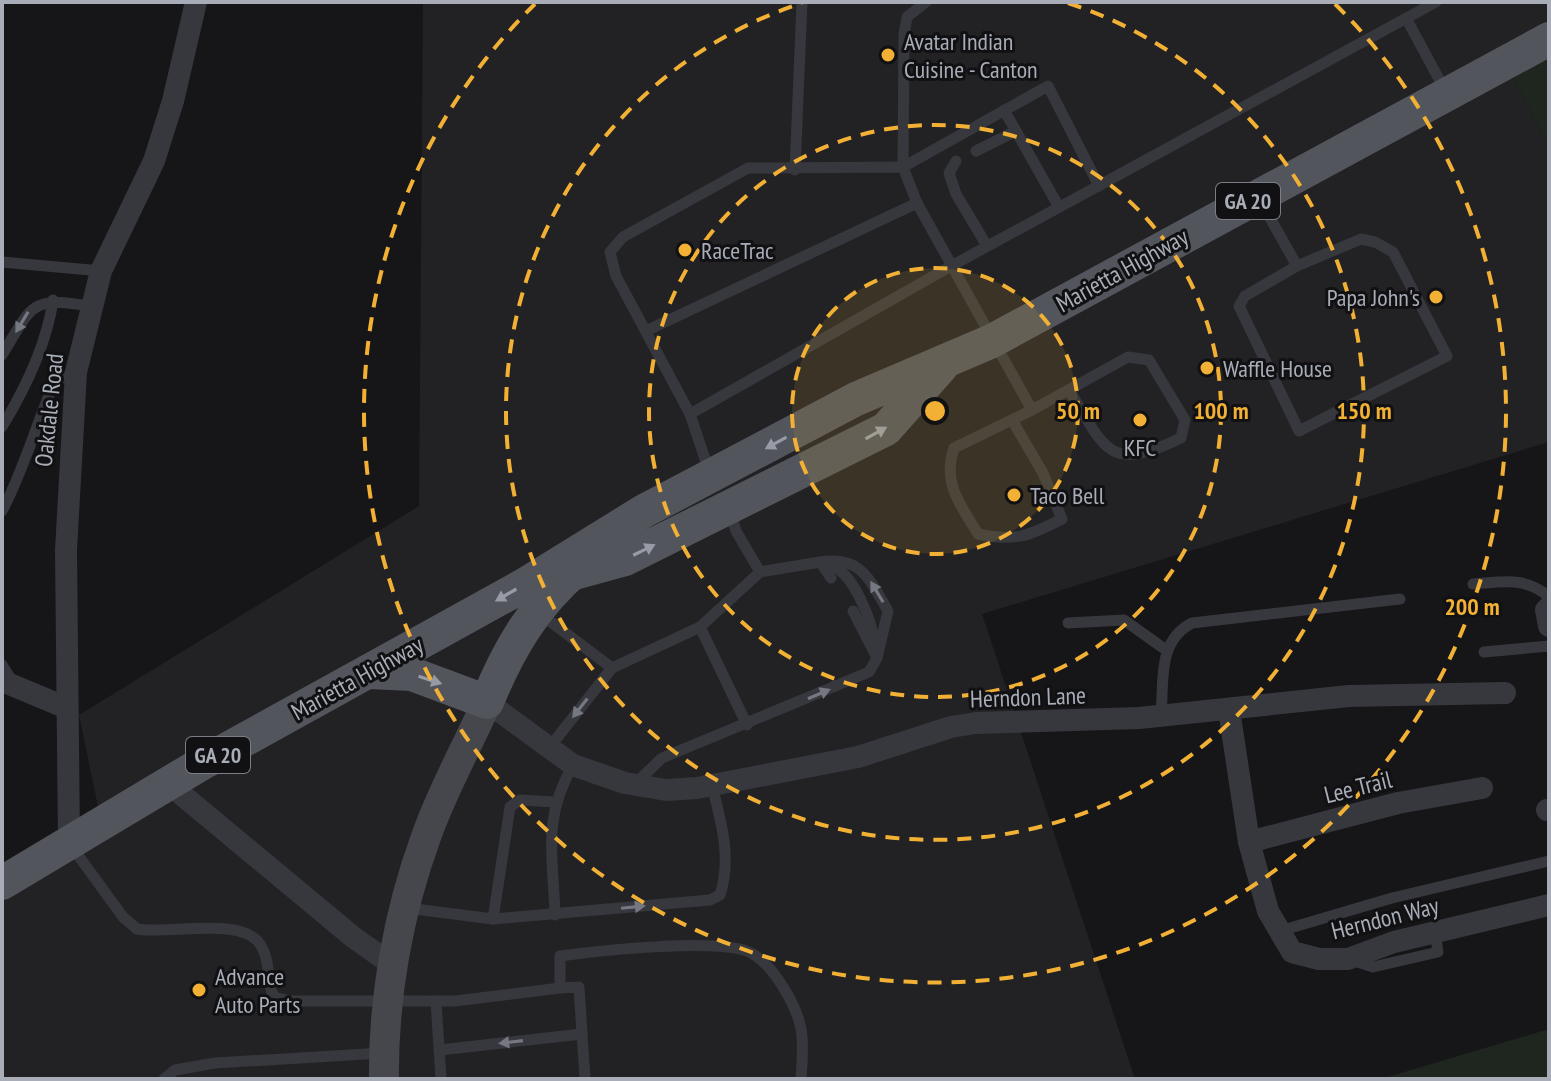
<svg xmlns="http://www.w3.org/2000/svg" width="1551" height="1081" viewBox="0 0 1551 1081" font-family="'PT Sans Narrow',sans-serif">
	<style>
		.built { fill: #222225 }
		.green { fill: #1e261f }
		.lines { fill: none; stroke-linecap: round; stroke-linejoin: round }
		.lane { stroke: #37383d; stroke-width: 11 }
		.street { stroke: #37383d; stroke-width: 22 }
		.secondary { stroke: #45474d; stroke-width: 30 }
		.primary { stroke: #53555c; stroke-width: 34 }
		.oneway { fill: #757881 }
		.oneway2 { fill: #979ba6 }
		.ring { fill: none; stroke: #f2b134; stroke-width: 4; stroke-dasharray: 14 10 }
		.poi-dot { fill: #f2b134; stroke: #111113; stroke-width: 3 }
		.labels { text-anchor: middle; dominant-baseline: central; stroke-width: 6; stroke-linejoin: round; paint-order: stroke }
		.shield { fill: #111113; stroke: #7b7e86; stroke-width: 2 }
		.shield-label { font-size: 22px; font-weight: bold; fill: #a8adb8 }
		.poi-label { font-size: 24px; fill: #a8adb8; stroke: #111113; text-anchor: start }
		.street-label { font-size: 24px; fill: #a8adb8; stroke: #111113 }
		.centre { fill: #f2b134; stroke: #111113; stroke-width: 4 }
		.ring-label { font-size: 24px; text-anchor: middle; font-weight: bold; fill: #f2b134; stroke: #111113; stroke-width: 6; stroke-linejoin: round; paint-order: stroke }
	</style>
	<rect width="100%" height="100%" fill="#161618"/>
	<!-- built -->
	<path class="built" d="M423,2H1549V19L1498,49L1549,148V442L982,614L1135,1079H2V879L100,816L79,715L419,506Z"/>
	<!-- green -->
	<g class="green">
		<path d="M1549,19V148L1498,49Z"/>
		<path d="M1549,1029V1079H1381Z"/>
	</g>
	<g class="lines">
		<!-- lane -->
		<g class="lane">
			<path d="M926,2L907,17L904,34L903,167L1048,86L1099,186"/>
			<path d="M1406,18L1446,92"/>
			<path d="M1004,110L1059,207"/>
			<path d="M976,151L1016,131"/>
			<path d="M956,161L949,173L956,194L987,246"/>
			<path d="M795,170L802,2"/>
			<path d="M1260,200L1297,266L1361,239L1375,242L1393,252L1447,356L1299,431L1239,306L1245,296L1297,266"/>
			<path d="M2,262L101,271"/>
			<path d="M648,330L917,203"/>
			<path d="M2,355C33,305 29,296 90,306"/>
			<path d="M690,414L953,265L1436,2"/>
			<path d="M1012,420L1043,473L1062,519C1029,536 1015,542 978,534C960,504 942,483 954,448L1032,410"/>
			<path d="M2,427C25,389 47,344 53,300"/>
			<path d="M710,474L690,414L616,276L610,252L623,237L748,168L903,167L917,203L1032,410L1128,357L1149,360L1185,420L1181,438C1108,473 1106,450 1069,390"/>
			<path d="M2,511C24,470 36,424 55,381L76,372"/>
			<path d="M820,562C862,556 869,579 888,611L877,658"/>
			<path d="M825,563C854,568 873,624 876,650"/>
			<path d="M760,572L820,562L831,578"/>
			<path d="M1473,584C1502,582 1525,576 1549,597"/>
			<path d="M539,613L612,668"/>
			<path d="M1068,623L1124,620L1166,650"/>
			<path d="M700,627L747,725"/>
			<path d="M1484,652L1549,646"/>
			<path d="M2,665L13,682"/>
			<path d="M1161,716C1164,681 1157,641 1192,623L1400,599"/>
			<path d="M549,748L612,668L700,627L760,572L736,531L730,512"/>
			<path d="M636,783L662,758L869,672L877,658L853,611"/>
			<path d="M72,847L123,917L137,929C168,935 241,916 260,944C270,959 267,977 272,993L276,998L291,1001H455L560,988V956C597,951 721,937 751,953C773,964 797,1006 801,1029C804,1046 802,1063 801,1079"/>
			<path d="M407,908L493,919L710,900L720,895C732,858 721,822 712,785"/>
			<path d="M555,915C553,855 542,819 573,765"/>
			<path d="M493,919L510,807L520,800L554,802"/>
			<path d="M1280,931L1392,898L1549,861"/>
			<path d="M1352,960L1373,967L1438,952L1435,932"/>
			<path d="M560,988L579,987L585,1079"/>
			<path d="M436,1001L441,1079"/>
			<path d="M440,1050L582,1034"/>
			<path d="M164,1079L175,1070L215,1063L383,1053"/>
		</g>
		<!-- street -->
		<g class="street">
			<path d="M1549,607L1546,610L1549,626"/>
			<path d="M2,681L67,708"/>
			<path d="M487,702L573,765L625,783L666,790L697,788L858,757L951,727L976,723L1139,718L1349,696L1505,693"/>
			<path d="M1229,710L1249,842L1268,911L1292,952L1319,959H1348L1394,942L1549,905"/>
			<path d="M169,784L353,937L394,966"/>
			<path d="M1547,810H1549"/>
			<path d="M1249,842L1398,803L1482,788"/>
			<path d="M69,843L66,550L76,372L101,271L154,161L173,101L196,2"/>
		</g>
		<!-- secondary -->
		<path class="secondary" d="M384,1079C383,999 398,913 426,837C442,791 467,747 487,702"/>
		<!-- primary -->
		<g class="primary">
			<path d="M570,574L625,559L886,429L941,367"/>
			<path d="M370,672L412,674L487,702C508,650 534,605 578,568"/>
			<path d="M2,883L206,761L526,584L644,511L856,399L992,341L1549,39"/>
		</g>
	</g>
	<!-- one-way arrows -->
	<defs><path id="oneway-solid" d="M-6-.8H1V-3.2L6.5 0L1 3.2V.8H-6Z" transform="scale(2)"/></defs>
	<g class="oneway">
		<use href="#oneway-solid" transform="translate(22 322) rotate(121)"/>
		<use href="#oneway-solid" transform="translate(877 592) rotate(-121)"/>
		<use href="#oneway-solid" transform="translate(819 694) rotate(-23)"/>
		<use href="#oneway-solid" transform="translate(580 708) rotate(128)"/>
		<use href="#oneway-solid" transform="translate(633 907) rotate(-6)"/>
		<use href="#oneway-solid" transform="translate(511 1042) rotate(173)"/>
	</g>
	<g class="oneway2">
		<use href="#oneway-solid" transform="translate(876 433) rotate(-29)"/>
		<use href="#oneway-solid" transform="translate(776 443) rotate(151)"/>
		<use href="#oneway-solid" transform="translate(644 550) rotate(-26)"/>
		<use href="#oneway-solid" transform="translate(506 595) rotate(150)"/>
		<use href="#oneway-solid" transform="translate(430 680) rotate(18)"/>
	</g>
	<!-- distance rings -->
	<circle cx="935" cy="411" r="143" fill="#f2b134" fill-opacity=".12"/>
	<g class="ring">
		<circle cx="935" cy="411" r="143"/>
		<circle cx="935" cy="411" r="286"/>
		<path d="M1068 3A429 429 0 1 1 802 3"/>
		<path d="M1335 4A571 571 0 1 1 535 4"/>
	</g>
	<!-- markers -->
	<g class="poi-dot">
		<circle cx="888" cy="55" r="8"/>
		<circle cx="685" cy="250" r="8"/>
		<circle cx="1436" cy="297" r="8"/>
		<circle cx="1207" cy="368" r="8"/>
		<circle cx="1140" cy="420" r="8"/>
		<circle cx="1014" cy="495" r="8"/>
		<circle cx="199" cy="990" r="8"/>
	</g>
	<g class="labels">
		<!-- shield labels -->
		<g class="shield">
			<rect x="1216" y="183" width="64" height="36" rx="6"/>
			<rect x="186" y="737" width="64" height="36" rx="6"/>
		</g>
		<g class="shield-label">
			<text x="1248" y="201">GA 20</text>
			<text x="218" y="755">GA 20</text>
		</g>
		<!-- poi labels -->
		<g class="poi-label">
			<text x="904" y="41">Avatar Indian<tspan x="904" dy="28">Cuisine - Canton</tspan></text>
			<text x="701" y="250">RaceTrac</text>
			<text x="1420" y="297" text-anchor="end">Papa John's</text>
			<text x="1223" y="368">Waffle House</text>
			<text x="1140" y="447" text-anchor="middle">KFC</text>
			<text x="1030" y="495">Taco Bell</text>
			<text x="215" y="976">Advance<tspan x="215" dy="28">Auto Parts</tspan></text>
		</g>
		<!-- street labels -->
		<g class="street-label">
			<text transform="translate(1122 270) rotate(-29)">Marietta Highway</text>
			<text transform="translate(49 410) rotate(-84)">Oakdale Road</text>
			<text transform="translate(357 678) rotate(-29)">Marietta Highway</text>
			<text transform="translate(1028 697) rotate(-2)">Herndon Lane</text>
			<text transform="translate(1358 787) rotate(-14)">Lee Trail</text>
			<text transform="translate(1385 918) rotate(-14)">Herndon Way</text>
		</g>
	</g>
	<circle cx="935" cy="411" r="12" class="centre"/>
	<g class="ring-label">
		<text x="1078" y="419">50 m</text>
		<text x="1221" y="419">100 m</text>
		<text x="1364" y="419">150 m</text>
		<text x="1472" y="615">200 m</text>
	</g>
	<!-- border -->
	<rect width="1551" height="1081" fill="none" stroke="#a8adb8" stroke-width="8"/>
</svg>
